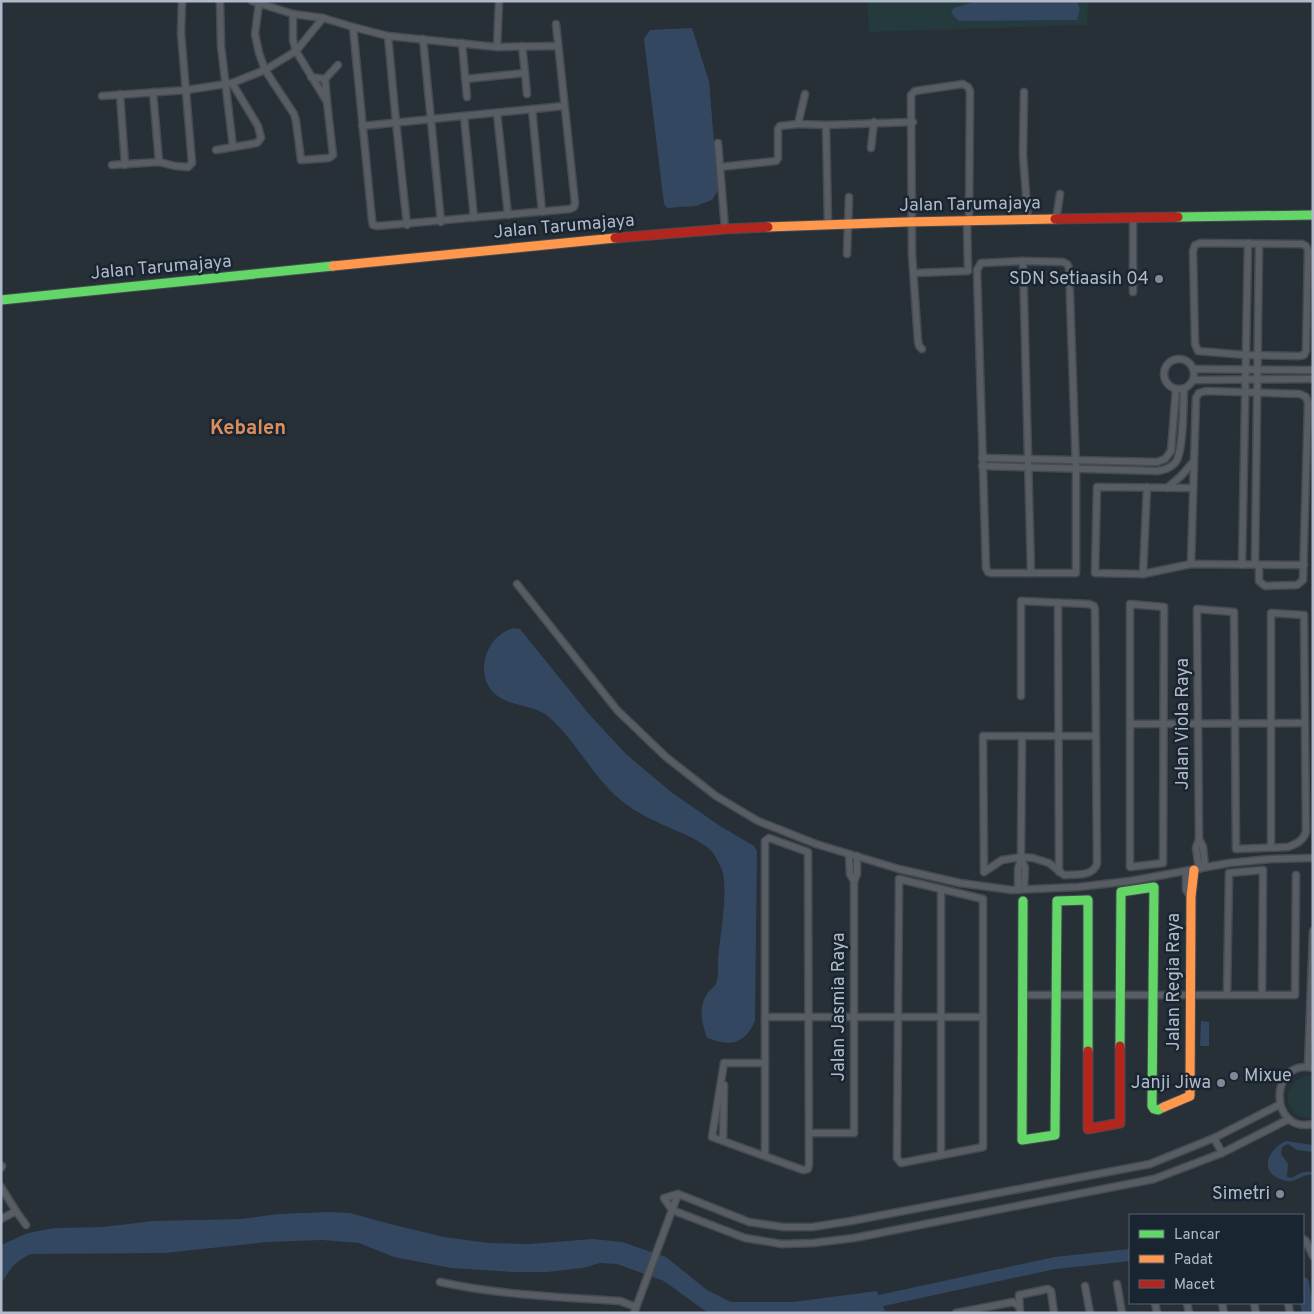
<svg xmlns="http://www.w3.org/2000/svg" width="1314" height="1314" viewBox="0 0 1314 1314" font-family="Overpass,sans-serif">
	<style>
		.green { fill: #243a3d }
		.water { fill: #334761 }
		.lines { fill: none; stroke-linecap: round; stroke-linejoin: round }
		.river { stroke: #334761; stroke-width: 12 }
		.street-casing { stroke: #464b51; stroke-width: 9 }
		.fast-casing { stroke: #464b51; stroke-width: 11 }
		.slow-casing { stroke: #464b51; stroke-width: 11 }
		.jam-casing { stroke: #464b51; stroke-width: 11 }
		.street { stroke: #585d64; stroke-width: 6 }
		.fast { stroke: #63d668; stroke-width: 9 }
		.slow { stroke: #ff974d; stroke-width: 9 }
		.jam { stroke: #b3261e; stroke-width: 9 }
		.poi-dot { fill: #808996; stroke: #1a2532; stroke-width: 2 }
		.labels { text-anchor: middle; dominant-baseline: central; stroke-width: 5; stroke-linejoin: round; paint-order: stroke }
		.street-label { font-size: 18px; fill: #b0bac9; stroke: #1a2532 }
		.poi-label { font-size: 18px; fill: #b0bac9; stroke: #1a2532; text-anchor: end }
		.quarter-label { font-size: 20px; font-weight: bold; fill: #db8e59; stroke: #1a2532 }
	</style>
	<rect width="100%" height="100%" fill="#272f37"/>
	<!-- green -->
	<g class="green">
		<path d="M867,1H1088L1087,25L869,32Z"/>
		<path d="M1306,1076H1313V1118C1284,1121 1278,1084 1306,1076Z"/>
	</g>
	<!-- water -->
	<g class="water">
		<path d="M977,1H1077L1080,9L1077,20L959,21L951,13L954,8Z"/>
		<path d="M692,28L709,81L718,190L712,200L696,206L667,208L664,204L644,39L650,30Z"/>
		<path d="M514,628L520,629L588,713L626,754L671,792L720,826L754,846L757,851L755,1021C743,1046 731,1046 707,1038C702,1024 698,1007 707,994C709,990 715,987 716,983C719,977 718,966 718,960C720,935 726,906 724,881C724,871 718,861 713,853C702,839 673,830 657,822C647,818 636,811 627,805C595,782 579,744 550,718C534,703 507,708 492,691C474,670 488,634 514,628Z"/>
		<path d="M1201,1021L1209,1022V1046H1200Z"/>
		<path d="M1286,1141L1313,1145V1152L1297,1150L1288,1144L1282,1147L1281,1154L1288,1164L1287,1177L1291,1178C1299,1174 1304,1170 1313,1172V1175C1303,1173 1296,1183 1287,1181C1283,1180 1276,1178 1273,1175C1260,1163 1274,1146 1286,1141Z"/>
		<path d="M328,1212L350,1213L390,1224L444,1237L489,1243L529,1244L593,1239L622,1242L666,1257L707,1290L731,1302H793L877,1291L885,1311L873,1313H708L664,1281L617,1264L600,1263L583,1268L547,1272H512L451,1268L394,1257L359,1243L322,1240L267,1242L165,1253L31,1254C15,1261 10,1269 1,1284V1245L28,1233L54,1228L103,1227L153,1221L242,1219L278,1214Z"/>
	</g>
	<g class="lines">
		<!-- river -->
		<g class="river">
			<path d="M1303,1283L1308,1313"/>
			<path d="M865,1304L1055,1263L1130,1255"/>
		</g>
		<!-- street casing -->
		<g class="street-casing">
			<g id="street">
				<path d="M220,1L221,46L233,147"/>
				<path d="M252,1L293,14L323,18L353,27L388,36L497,47L558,46"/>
				<path d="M259,3L255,34L259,53L265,70L294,114L296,121L301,160L329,158L333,155L327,102L296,51L293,40V14"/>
				<path d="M353,27L372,220L373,225L378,226L570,209L574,207L575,203L556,24"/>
				<path d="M388,36L396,122L407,225"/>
				<path d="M423,39L441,222"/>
				<path d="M462,43L467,97"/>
				<path d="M522,46L525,73"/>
				<path d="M497,47L499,1"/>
				<path d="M311,77L325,79L327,101"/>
				<path d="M325,79L338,65"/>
				<path d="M465,79L525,73L527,94"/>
				<path d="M153,92L159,162"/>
				<path d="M1024,92L1023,155L1028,221"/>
				<path d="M120,94L125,165"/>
				<path d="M102,96L187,90L232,83L265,70L296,51L323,18"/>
				<path d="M532,109L542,212"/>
				<path d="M497,113L508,215"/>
				<path d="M464,116L474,218"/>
				<path d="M798,124L826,125"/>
				<path d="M362,126L564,106"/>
				<path d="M718,143L725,229"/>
				<path d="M871,148L874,122"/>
				<path d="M216,150L257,143L261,138L258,126L232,83"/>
				<path d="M112,165L159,162L175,166L188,167L192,163L181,33L182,1"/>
				<path d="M720,167L776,161L778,158V129L780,126L798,124L805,94"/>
				<path d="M1133,219V292"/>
				<path d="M1056,220L1060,194"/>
				<path d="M828,224L826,125L913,122"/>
				<path d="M1201,243L1302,244L1306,246L1308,250L1306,351L1304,355L1299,356L1246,355L1198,351L1195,344L1193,251L1195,245Z"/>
				<path d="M847,254L849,197"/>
				<path d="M1023,261L1063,262L1067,264L1069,268L1076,469V573H991L988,572L986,568L977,270L981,263Z"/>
				<path d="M1023,261L1031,573"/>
				<path d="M914,273L968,271L967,222"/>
				<path d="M922,349L919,346L918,341L912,254L911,95L915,91L963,84L968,87L970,91L969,222"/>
				<circle cx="1179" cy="374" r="15"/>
				<path d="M1193,369L1313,370"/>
				<path d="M1193,380L1313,379"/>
				<path d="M982,458L1157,462L1165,459L1171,451L1176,389"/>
				<path d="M982,466L1157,471C1164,470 1169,469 1175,463C1184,453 1183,404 1184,389"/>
				<path d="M1167,488L1181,476L1194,461"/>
				<path d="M1193,488L1097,487L1095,573L1143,574L1191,564L1304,565"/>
				<path d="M1191,564L1196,398L1199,393L1206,391L1300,394L1306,397L1308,403L1303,580L1297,585L1265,586L1259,581V565"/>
				<path d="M1242,565L1248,243"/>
				<path d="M1255,565L1259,244"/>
				<path d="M1143,574L1147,487"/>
				<path d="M517,584L617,710L666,757L716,796L758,821L816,844L899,869L960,883L1012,890L1078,887L1130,881L1229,863L1271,859L1313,858"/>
				<path d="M1058,603L1059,872"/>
				<path d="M1130,604L1164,607L1163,863L1130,867Z"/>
				<path d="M1131,724L1305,723"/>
				<path d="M1022,736L1021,857L1025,868L1024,889"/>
				<path d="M1199,839L1203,847L1205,867"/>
				<path d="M849,854L850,874L854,881"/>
				<path d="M1199,869L1196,848L1199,839L1197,609L1234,612L1236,849L1288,847C1296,844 1303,841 1306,832L1304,615L1271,613V847"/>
				<path d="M1186,871V890L1191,897"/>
				<path d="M984,872L1002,860L1021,857L1033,858L1049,863L1064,875C1076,874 1092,877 1097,864L1095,610L1094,606L1089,604L1021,601V696"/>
				<path d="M984,872L983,736H1095"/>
				<path d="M899,879L983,899V1147L901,1163L897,1158Z"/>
				<path d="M1018,890V869L1021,858"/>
				<path d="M1022,995H1295L1296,875"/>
				<path d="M1227,995L1229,873L1263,870L1262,995"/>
				<path d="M765,1017H983"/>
				<path d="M724,1063L712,1137L803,1170L808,1169L809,1165L808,852L769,838L765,841V1156"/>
				<path d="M724,1063H765"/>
				<path d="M1308,1067L1313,931"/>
				<path d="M1313,1068C1269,1058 1268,1134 1313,1124"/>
				<path d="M1279,1105L1214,1138L1150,1164L851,1221L812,1227H783L749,1222L678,1194L664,1198L672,1210L745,1238L782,1244L813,1243L854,1238L1154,1179L1222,1153L1289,1119"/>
				<path d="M809,1133H854V881L857,874V856"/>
				<path d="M1214,1138L1222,1153"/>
				<path d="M723,1141L724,1085"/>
				<path d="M941,1155V889"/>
				<path d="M1,1168L2,1166"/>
				<path d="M1,1187L16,1211"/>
				<path d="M1,1219L16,1211L26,1225"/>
				<path d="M1303,1239L1306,1241L1313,1256"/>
				<path d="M440,1282C499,1295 560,1297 620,1301L636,1307"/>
				<path d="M1117,1284L1122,1313"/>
				<path d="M1085,1286L1090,1313"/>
				<path d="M1155,1303L1157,1313"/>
				<path d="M1187,1303L1189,1313"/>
				<path d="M1222,1303L1224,1313"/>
				<path d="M1254,1303L1256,1313"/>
				<path d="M1288,1303L1290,1313"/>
				<path d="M634,1313L678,1194"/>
				<path d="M956,1313L1013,1302L1019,1306"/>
				<path d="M1020,1313L1019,1295L1048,1289L1051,1291L1054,1313"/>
			</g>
		</g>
		<!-- fast casing -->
		<g class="fast-casing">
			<g id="fast">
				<path d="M1178,217L1313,215"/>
				<path d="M1,300L333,266"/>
				<path d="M1023,901L1022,1140L1055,1135L1057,901L1088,900V1051"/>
				<path d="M1120,1046L1121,892L1154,887L1152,1106L1154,1109L1158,1110L1164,1107"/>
			</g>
		</g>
		<!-- slow casing -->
		<g class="slow-casing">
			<g id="slow">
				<path d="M768,227L905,222L1055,219"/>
				<path d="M333,266L615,238"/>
				<path d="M1164,1107L1190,1096L1191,897L1194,870"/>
			</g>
		</g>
		<!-- jam casing -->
		<g class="jam-casing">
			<g id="jam">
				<path d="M1055,219L1178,217"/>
				<path d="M615,238L725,229L768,227"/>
				<path d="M1088,1051V1129L1120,1123V1046"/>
			</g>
		</g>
		<!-- street -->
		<use href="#street" class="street"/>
		<!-- fast -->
		<use href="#fast" class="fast"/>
		<!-- slow -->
		<use href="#slow" class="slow"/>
		<!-- jam -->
		<use href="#jam" class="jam"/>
	</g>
	<!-- markers -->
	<g class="poi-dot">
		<circle cx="1159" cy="279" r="5"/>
		<circle cx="1234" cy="1076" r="5"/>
		<circle cx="1221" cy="1083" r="5"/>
		<circle cx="1280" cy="1194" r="5"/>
	</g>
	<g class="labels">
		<!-- street labels -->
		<g class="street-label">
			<text transform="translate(970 205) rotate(-1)">Jalan Tarumajaya</text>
			<text transform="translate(564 227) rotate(-5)">Jalan Tarumajaya</text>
			<text transform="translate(161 268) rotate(-5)">Jalan Tarumajaya</text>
			<text transform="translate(1183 724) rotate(-90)">Jalan Viola Raya</text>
			<text transform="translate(1174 982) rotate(-90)">Jalan Regia Raya</text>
			<text transform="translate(839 1007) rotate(-90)">Jalan Jasmia Raya</text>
		</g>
		<!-- poi labels -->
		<g class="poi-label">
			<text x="1149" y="279">SDN Setiaasih 04</text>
			<text x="1244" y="1076" text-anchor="start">Mixue</text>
			<text x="1211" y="1083">Janji Jiwa</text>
			<text x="1270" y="1194">Simetri</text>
		</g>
		<!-- quarter labels -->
		<g class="quarter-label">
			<text x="248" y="429">Kebalen</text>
		</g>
	</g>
	<!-- border -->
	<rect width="1314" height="1314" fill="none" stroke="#b0bac9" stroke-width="5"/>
	<!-- legend -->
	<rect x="1129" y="1214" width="175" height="90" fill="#1a2532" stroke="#56616e"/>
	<rect x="1139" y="1230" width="25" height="8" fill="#63d668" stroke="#56616e"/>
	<text x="1174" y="1239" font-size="15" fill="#b0bac9">Lancar</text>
	<rect x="1139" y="1255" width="25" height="8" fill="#ff974d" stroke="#56616e"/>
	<text x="1174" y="1264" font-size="15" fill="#b0bac9">Padat</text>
	<rect x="1139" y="1280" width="25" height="8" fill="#b3261e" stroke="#56616e"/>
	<text x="1174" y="1289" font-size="15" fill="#b0bac9">Macet</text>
</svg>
